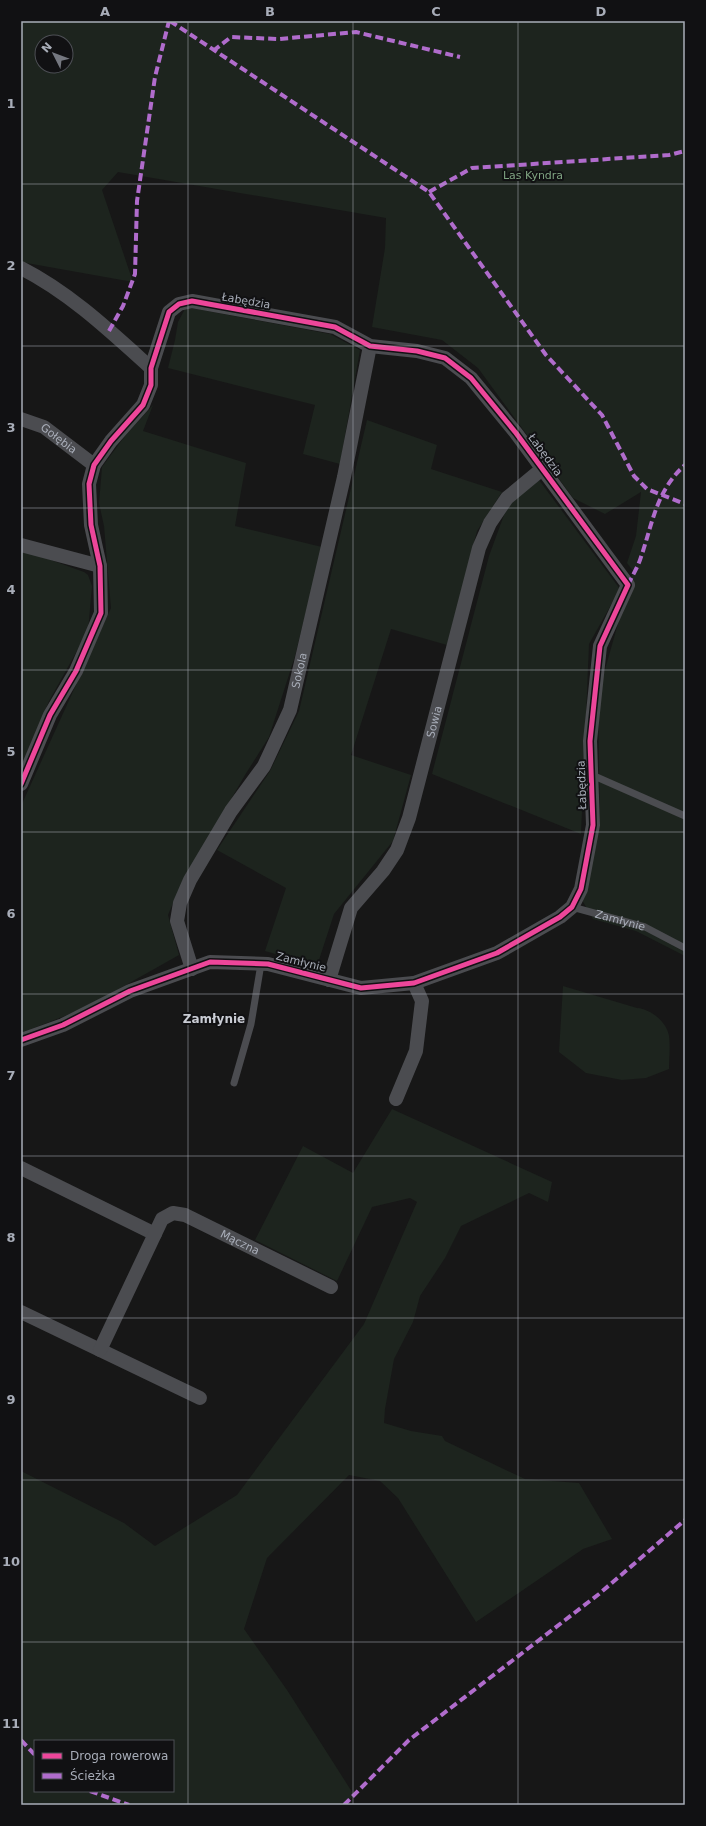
<svg xmlns="http://www.w3.org/2000/svg" width="706" height="1826" viewBox="0 0 706 1826" font-family="'DejaVu Sans',sans-serif">
	<style>
		.green { fill: #1d241e; fill-rule: evenodd }
		.lines { fill: none; stroke-linecap: round; stroke-linejoin: round }
		.service { stroke: #4b4c50; stroke-width: 7 }
		.minor { stroke: #4b4c50; stroke-width: 14 }
		.quiet { stroke: #b06ccc; stroke-width: 4; stroke-dasharray: 8 4; stroke-linecap: butt }
		.cycleway-casing { stroke: #111113; stroke-width: 8 }
		.cycleway { stroke: #ed469a; stroke-width: 5 }
		.grid { fill: none; stroke: #a8adb8; stroke-width: 1; stroke-opacity: 0.55 }
		.labels { text-anchor: middle; dominant-baseline: central; stroke-width: 4; stroke-linejoin: round; paint-order: stroke }
		.park-label { font-size: 11px; fill: #7fa381; stroke: #111113 }
		.street-label { font-size: 11px; fill: #a8adb8; stroke: #111113 }
		.neighbourhood-label { font-size: 12px; font-weight: bold; fill: #c9ccd4; stroke: #111113 }
		.neatline { fill: none; stroke: #a8adb8; stroke-width: 1.5 }
		.grid-label { font-size: 13px; text-anchor: middle; font-weight: bold; fill: #a8adb8 }
	</style>
	<rect width="100%" height="100%" fill="#171717"/>
	<!-- green -->
	<g class="green">
		<path d="M21,21H685V956L636,931L593,919L582,900L600,825L598,694L633,571L627,563L636,536L641,492L605,514L573,498L478,368L442,340L372,327L385,248L386,218L118,172L102,190L133,282L21,262ZM42,42H66V66H42Z"/>
		<path d="M186,307L330,334L360,350L340,464L303,454L315,405L168,368L175,340L178,322Z"/>
		<path d="M153,405L143,431L246,463L235,526L322,547L295,656L269,737L245,775L178,891L168,915L179,955L85,1008L21,1033V806L111,608L104,526L99,503L102,467L125,436Z"/>
		<path d="M367,420L437,445L431,469L502,492L477,531L447,645L391,629L351,755L411,775L393,841L334,914L317,966L265,951L286,888L217,850L270,771L299,711Z"/>
		<path d="M539,480L620,589L589,644L581,834L432,774L489,556L504,515L519,488H530Z"/>
		<path d="M21,551H26L84,572L88,575L92,586L88,631L49,701L21,767Z"/>
		<path d="M563,986L637,1008C650,1009 664,1020 668,1032C671,1040 669,1059 669,1069L646,1078L622,1080L586,1073L559,1052Z"/>
		<path d="M392,1109L552,1182L548,1202L529,1193L461,1226L445,1258L420,1296L413,1322L394,1359L385,1409L384,1423L411,1431L442,1436L445,1441L525,1479L579,1483L612,1539L583,1549L476,1622L398,1498L380,1481L349,1475L267,1558L244,1629L287,1690L354,1795L345,1805H21V1471L124,1523L155,1546L237,1495L364,1324L417,1202L410,1198L372,1207L337,1281L255,1240L303,1146L353,1173ZM35,1741H173V1791H35Z"/>
	</g>
	<g class="lines">
		<!-- service -->
		<g class="service">
			<path d="M592,775L685,816"/>
			<path id="s1" d="M572,907L645,927L685,948"/>
			<path d="M234,1083L251,1024L261,964"/>
		</g>
		<!-- minor -->
		<g class="minor">
			<path d="M21,268C70,293 110,331 151,368"/>
			<path id="s2" d="M21,419L44,427L94,465"/>
			<path d="M21,545L100,566"/>
			<path d="M21,784L50,715L76,671L101,613L100,566L91,525L89,484L94,465L111,441L143,405L151,385V368L169,312L179,304L192,301L335,327L370,346L417,351L445,358L471,378L516,433L628,585L600,646L590,741L593,825L581,889L572,907L560,917L497,953L414,983L361,988L268,964L210,962L130,991L63,1025L21,1040"/>
			<path id="s3" d="M192,969L177,921L180,903L190,880L231,811L264,766L290,710L344,477L370,346"/>
			<path id="s4" d="M329,980L351,908L383,871L397,850L409,818L479,548L490,523L507,498L542,469"/>
			<path d="M396,1099L416,1051L422,1001L414,983"/>
			<path d="M21,1168L155,1234"/>
			<path d="M21,1312L200,1398"/>
			<path id="s5" d="M100,1350L162,1219L173,1213L185,1215L331,1287"/>
		</g>
		<!-- quiet -->
		<g class="quiet">
			<path d="M170,21L429,192L546,355L602,415L634,476L647,489L685,504"/>
			<path d="M213,51L231,37L279,39L356,32L460,57"/>
			<path d="M429,192L472,168L669,155L685,151"/>
			<path d="M109,331L123,306L135,274L137,201L155,77L169,21"/>
			<path d="M628,585C632,576 638,567 641,557C653,522 656,491 685,465"/>
			<path d="M21,1740L35,1755"/>
			<path d="M90,1791L129,1805"/>
			<path d="M344,1805L409,1740L599,1594L685,1520"/>
		</g>
		<!-- cycleway casing -->
		<g class="cycleway-casing">
			<path id="cycleway" d="M21,784L50,715L76,671L101,613L100,566L91,525L89,484L94,465L111,441L143,405L151,385V368L169,312L179,304L192,301L335,327L370,346L417,351L445,358L471,378L516,433L628,585L600,646L590,741L593,825L581,889L572,907L560,917L497,953L414,983L361,988L268,964L210,962L130,991L63,1025L21,1040"/>
		</g>
		<!-- cycleway -->
		<use href="#cycleway" class="cycleway"/>
	</g>
	<!-- grid -->
	<path class="grid" d="M188,21V1805M353,21V1805M518,21V1805M21,184H685M21,346H685M21,508H685M21,670H685M21,832H685M21,994H685M21,1156H685M21,1318H685M21,1480H685M21,1642H685"/>
	<g class="labels">
		<!-- park labels -->
		<g class="park-label">
			<text x="533" y="175">Las Kyndra</text>
		</g>
		<!-- street labels -->
		<g class="street-label">
			<text transform="translate(246 301) rotate(10)">Łabędzia</text>
			<text stroke="none"><textPath href="#s2" startOffset="43">Gołębia</textPath></text>
			<text transform="translate(545 455) rotate(54)">Łabędzia</text>
			<text stroke="none"><textPath href="#s3" startOffset="332">Sokola</textPath></text>
			<text stroke="none"><textPath href="#s4" startOffset="283">Sowia</textPath></text>
			<text transform="translate(582 785) rotate(-92)">Łabędzia</text>
			<text stroke="none"><textPath href="#s1" startOffset="50">Zamłynie</textPath></text>
			<text transform="translate(301 962) rotate(14)">Zamłynie</text>
			<text stroke="none"><textPath href="#s5" startOffset="231">Mączna</textPath></text>
		</g>
		<!-- neighbourhood labels -->
		<g class="neighbourhood-label">
			<text x="214" y="1019">Zamłynie</text>
		</g>
	</g>
	<!-- border -->
	<rect width="706" height="1826" fill="none" stroke="#111113" stroke-width="44"/>
	<!-- legend -->
	<rect x="34" y="1740" width="140" height="52" fill="#111113" stroke="#4d4f55"/>
	<rect x="42" y="1753" width="20" height="6" fill="#ed469a" stroke="#4d4f55"/>
	<text x="70" y="1760" font-size="12" fill="#a8adb8">Droga rowerowa</text>
	<rect x="42" y="1773" width="20" height="6" fill="#b06ccc" stroke="#4d4f55"/>
	<text x="70" y="1780" font-size="12" fill="#a8adb8">Ścieżka</text>
	<!-- north arrow -->
	<g transform="translate(54 54) rotate(312)"><circle r="19" fill="#111113" stroke="#4d4f55"/>
	<path d="M0-3L7 15L0 10L-7 15Z" fill="#757880"/>
	<text y="-6" font-size="11" font-weight="bold" text-anchor="middle" fill="#a8adb8">N</text>
	</g>
	<rect x="22" y="22" width="662" height="1782" class="neatline"/>
	<g class="grid-label">
		<text x="105" y="16">A</text>
		<text x="270" y="16">B</text>
		<text x="436" y="16">C</text>
		<text x="601" y="16">D</text>
		<text x="11" y="108">1</text>
		<text x="11" y="270">2</text>
		<text x="11" y="432">3</text>
		<text x="11" y="594">4</text>
		<text x="11" y="756">5</text>
		<text x="11" y="918">6</text>
		<text x="11" y="1080">7</text>
		<text x="11" y="1242">8</text>
		<text x="11" y="1404">9</text>
		<text x="11" y="1566">10</text>
		<text x="11" y="1728">11</text>
	</g>
</svg>
